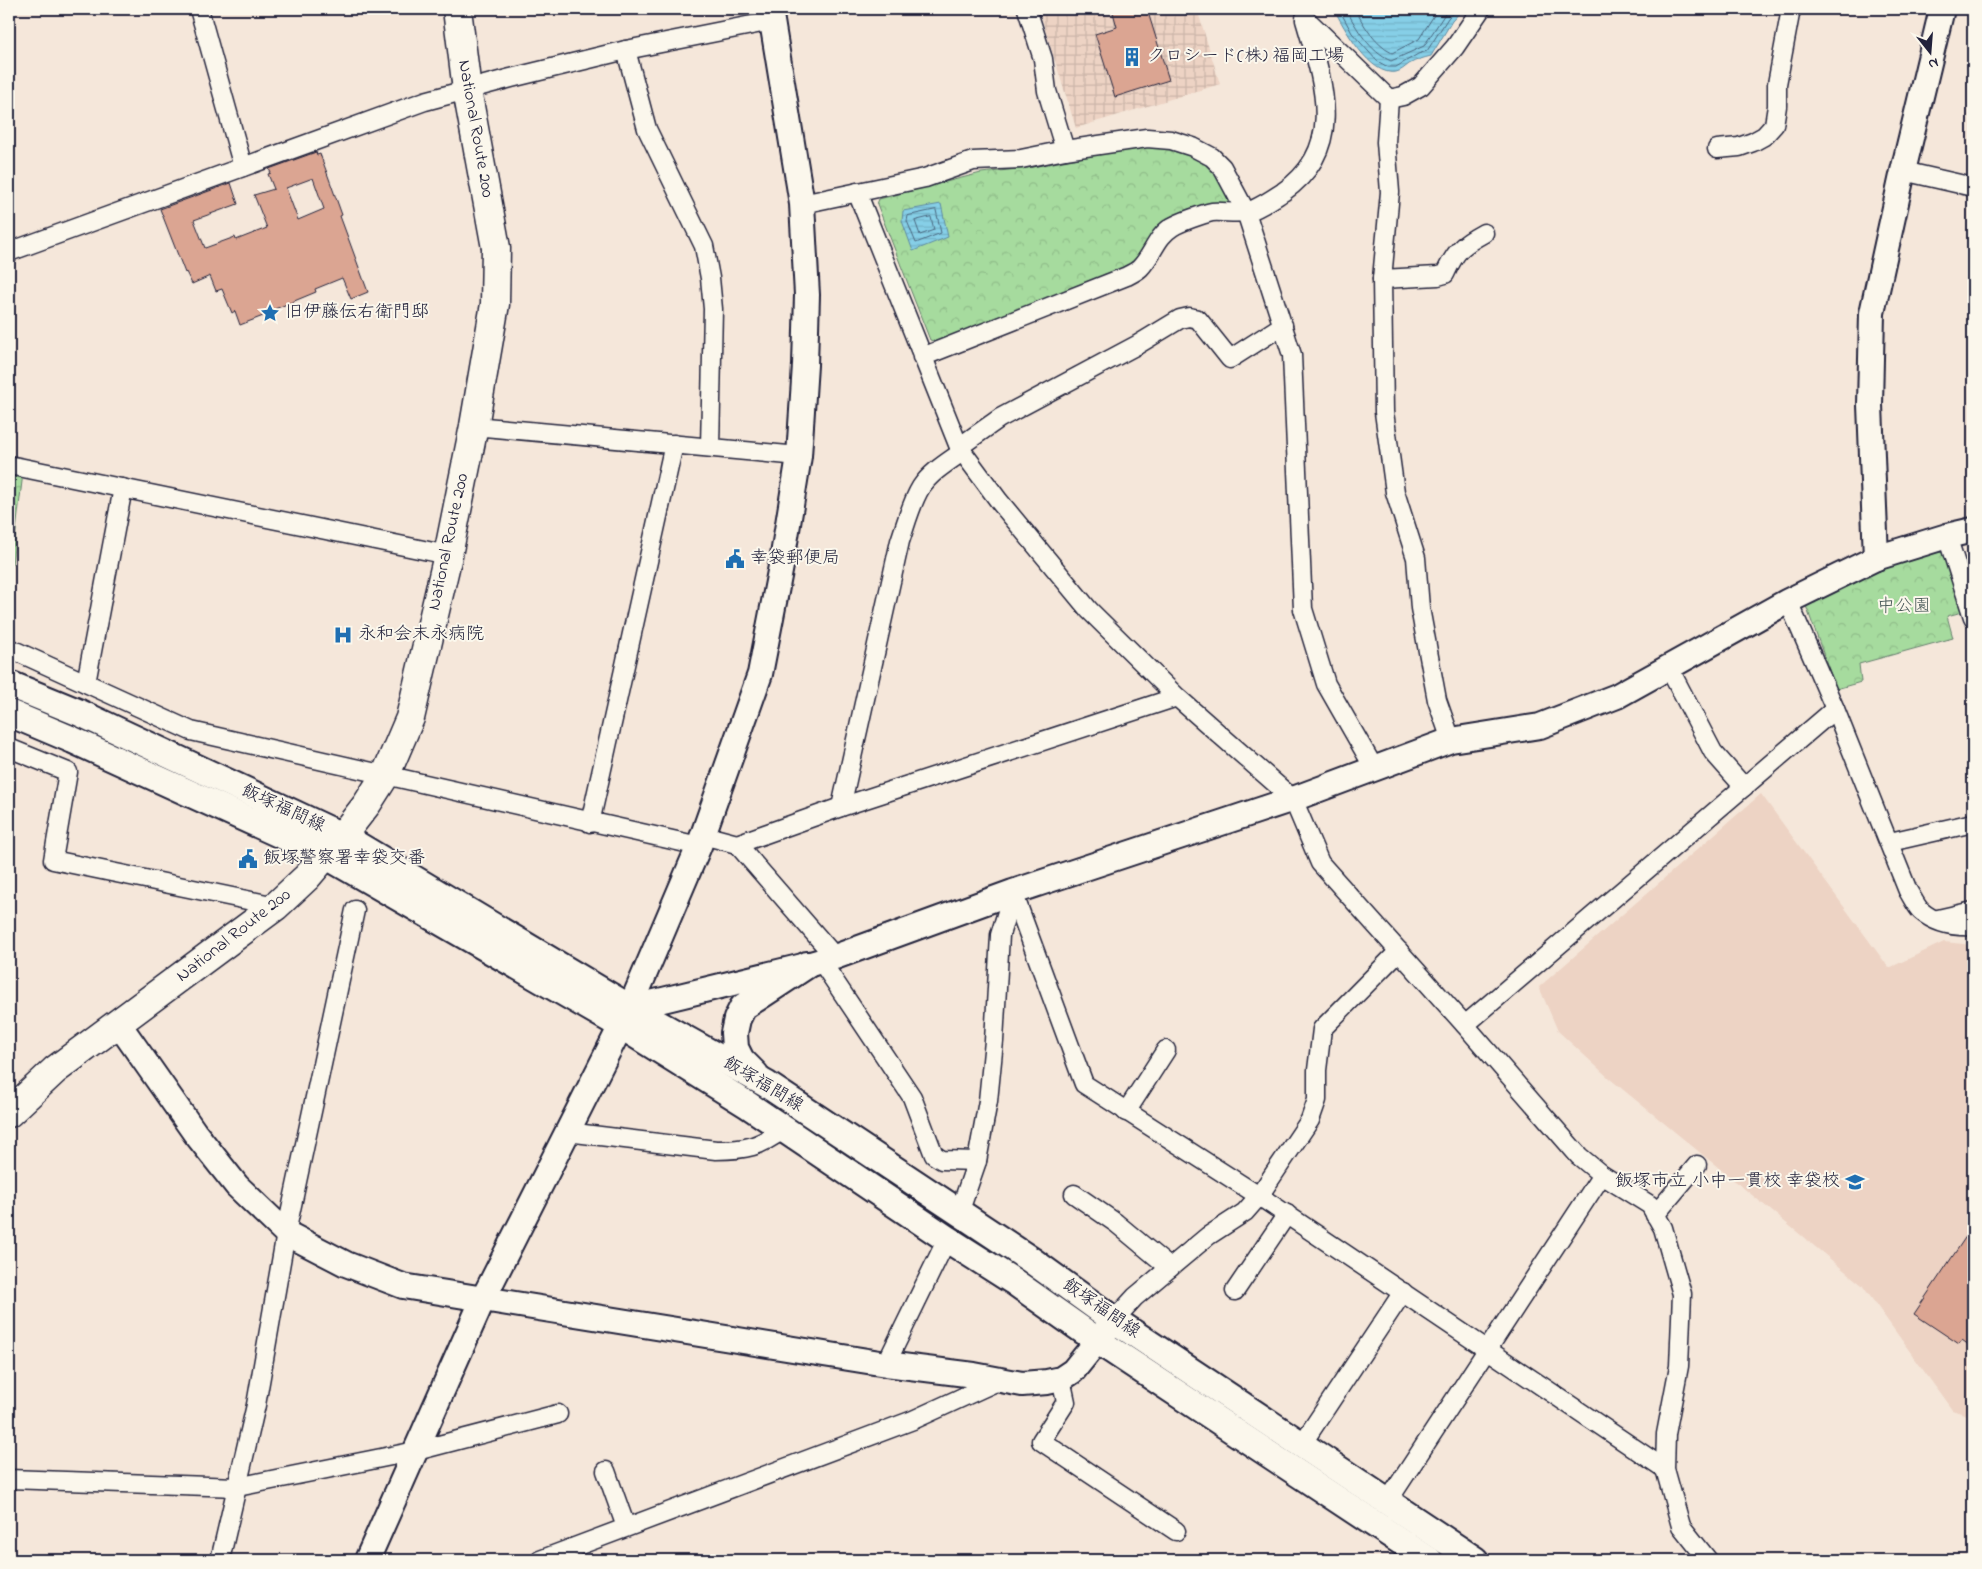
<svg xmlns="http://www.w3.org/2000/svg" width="1982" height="1569" viewBox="0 0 1982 1569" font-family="'Indie Flower','Klee One',sans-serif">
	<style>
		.built { fill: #edd3c4 }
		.industrial { fill: url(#industrial-grid) }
		.park { fill: url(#park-crowns); stroke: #647e6c }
		.water { fill: url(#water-rules); stroke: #5e8aa2 }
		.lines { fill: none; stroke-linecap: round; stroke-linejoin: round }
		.shore { stroke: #4a6780; stroke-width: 1 }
		.building { fill: #dba592; stroke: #22223b; fill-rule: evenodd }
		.street-casing { stroke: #22223b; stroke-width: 21 }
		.secondary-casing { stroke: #22223b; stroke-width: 28 }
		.primary-casing { stroke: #22223b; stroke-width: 30 }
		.highway-casing { stroke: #22223b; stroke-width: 31 }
		.street { stroke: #fbf7ec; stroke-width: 18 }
		.secondary { stroke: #fbf7ec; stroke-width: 24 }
		.primary { stroke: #fbf7ec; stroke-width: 26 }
		.highway { stroke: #fbf7ec; stroke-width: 28 }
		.labels { text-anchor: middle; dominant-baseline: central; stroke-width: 4; stroke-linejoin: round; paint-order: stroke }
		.poi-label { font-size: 18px; fill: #22223b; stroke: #fbf7ec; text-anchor: start }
		.street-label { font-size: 18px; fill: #22223b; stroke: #fbf7ec }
		.park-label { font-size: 18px; fill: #4a5a59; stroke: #fbf7ec }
	</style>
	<defs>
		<pattern id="industrial-grid" width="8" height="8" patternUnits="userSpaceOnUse" patternTransform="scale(1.25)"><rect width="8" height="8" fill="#edd3c4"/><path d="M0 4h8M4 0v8" fill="none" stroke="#cbb5a9"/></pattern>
		<pattern id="park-crowns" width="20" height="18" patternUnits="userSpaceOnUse" patternTransform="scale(1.25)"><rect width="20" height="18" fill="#a6db9e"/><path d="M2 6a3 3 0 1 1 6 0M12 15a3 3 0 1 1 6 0" fill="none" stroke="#8fbc89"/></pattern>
		<pattern id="water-rules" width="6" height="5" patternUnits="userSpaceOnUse" patternTransform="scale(1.25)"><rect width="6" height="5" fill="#86cfe7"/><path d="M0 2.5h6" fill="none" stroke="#73b1c7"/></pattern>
	</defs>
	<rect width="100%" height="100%" fill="#f5e7da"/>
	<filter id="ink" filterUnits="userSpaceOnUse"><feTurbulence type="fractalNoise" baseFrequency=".02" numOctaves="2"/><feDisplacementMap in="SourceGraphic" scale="10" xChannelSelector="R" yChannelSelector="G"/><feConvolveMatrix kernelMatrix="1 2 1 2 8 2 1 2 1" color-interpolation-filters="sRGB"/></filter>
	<g filter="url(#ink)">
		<!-- built -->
		<path class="built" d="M1761,794L1889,968L1944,942L1973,945V1417L1952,1410L1862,1285L1610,1079L1558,1031L1539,987Z"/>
		<!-- industrial -->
		<path class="industrial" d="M1039,9H1197L1220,84L1076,128Z"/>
		<!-- park -->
		<g class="park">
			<path d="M1141,146C1165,146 1200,151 1216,172C1224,183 1229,195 1236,206L1207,207L1139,264L940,343L930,340L877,204L879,199L981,173L1027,168Z"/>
			<path d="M9,470L23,473L9,589Z"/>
			<path d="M1942,552L1966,611L1947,616L1953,638L1859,664L1861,682L1836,689L1805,603L1842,583L1931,553Z"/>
		</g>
		<!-- water -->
		<g class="water">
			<path d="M1334,9H1463L1452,21L1431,56C1423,58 1416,60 1409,64C1405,67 1401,71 1396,72C1370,77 1344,28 1334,9Z"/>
			<path d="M941,204L948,237L913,251L902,221L903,211Z"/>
		</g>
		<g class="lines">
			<!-- shore -->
			<g class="shore">
				<path d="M1339,9L1352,33L1377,61L1388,67H1396L1418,54L1427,51L1448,18L1456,9"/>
				<path d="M1346,9C1356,28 1370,52 1391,61L1424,46L1448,9"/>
				<path d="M1355,9C1363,24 1375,45 1392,53L1419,39L1438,9"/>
				<path d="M936,210L941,233L916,243L907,221L908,216Z"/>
				<path d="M931,217L934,230L920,235L915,221Z"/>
			</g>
		</g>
		<!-- building -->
		<g class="building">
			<path d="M1112,9H1147L1169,80L1115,97L1095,34L1117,27Z"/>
			<path d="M316,152L317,155L320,154L327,173L342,215L340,216L368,292L351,299L342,278L315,289L316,292L275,309L276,311L240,325L235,311L232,313L222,289L216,291L210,276L192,284L186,272L185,273L160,209L231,183L238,204L194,220L205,248L235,237L236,240L267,228L254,195L274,189L268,174L271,173L269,169ZM313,178L324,209L298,220L286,188Z"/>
			<path d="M1973,1226V1348L1962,1340L1959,1344L1914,1314Z"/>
		</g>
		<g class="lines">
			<!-- street casing -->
			<g class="street-casing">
				<g id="street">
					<path d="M199,9L243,167"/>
					<path d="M1027,9L1043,59L1047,91L1065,150"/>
					<path d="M1305,18L1389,99L1386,142L1390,192L1382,279L1384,412L1395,492L1416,558L1420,608L1437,700L1451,740"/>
					<path d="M626,50L647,129L704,246L710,278L713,309L710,447"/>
					<path d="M1389,99L1403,96L1421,86L1455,47L1481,9"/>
					<path d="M1717,149L1739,147L1753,142L1764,136L1774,125L1777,106V84L1791,9"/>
					<path d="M1903,171L1973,187"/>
					<path d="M857,192L959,447L999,501L1089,610L1177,697L1293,799L1320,863L1465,1025L1579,1156L1602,1175L1650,1205L1663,1228L1682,1294L1679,1366L1666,1434L1665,1469L1681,1526L1708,1560"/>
					<path d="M802,204L925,178L973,161L1021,159L1065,150L1147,138L1171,140L1193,147L1212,157L1222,167L1246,212L1292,355L1303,609L1326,684L1374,768"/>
					<path d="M9,252L425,101L511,78L626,50L772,21"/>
					<path d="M1382,279L1438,276L1445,274C1456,250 1462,245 1484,233"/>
					<path d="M922,357L1127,276C1131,274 1137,271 1140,268C1153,255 1156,237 1172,227C1180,222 1203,214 1212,212C1223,211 1235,214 1246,212C1258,209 1272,199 1283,192C1347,148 1323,82 1305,20"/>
					<path d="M474,426L799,456"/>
					<path d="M959,447L1000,418L1137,345L1180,319L1189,317L1198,319L1230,359L1283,325"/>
					<path d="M9,465L448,555"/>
					<path d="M1947,536L1973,617"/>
					<path d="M1788,601L1835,709L1908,891C1912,897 1916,906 1921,911C1936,924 1955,927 1973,926"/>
					<path d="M9,648L191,731L699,846"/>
					<path d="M1669,668L1713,752L1744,787"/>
					<path d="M86,683L123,488"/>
					<path d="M9,748L68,772L53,860L276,906"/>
					<path d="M841,807L900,541C906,524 911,503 921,487C931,472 948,462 962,452"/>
					<path d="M590,823L674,444"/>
					<path d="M703,835L737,844L841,807L1177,697"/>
					<path d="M1890,842L1973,823"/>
					<path d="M737,844L835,957"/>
					<path d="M1013,892L1084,1084L1259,1196L1665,1469"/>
					<path d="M1938,919L1973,911"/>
					<path d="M821,961L912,1097L934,1155L942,1160L977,1161"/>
					<path d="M1465,1025L1835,709"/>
					<path d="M1126,1112L1166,1050"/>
					<path d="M567,1132L716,1150C747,1150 759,1147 784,1129"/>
					<path d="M1074,1194L1116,1223L1170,1268"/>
					<path d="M959,1213L977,1161L988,1101L994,1041L1000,935L1013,892"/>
					<path d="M1655,1215L1697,1165"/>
					<path d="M1235,1291L1287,1214"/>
					<path d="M1114,1320L1135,1297L1208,1236L1245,1212L1259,1196L1310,1120L1317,1100V1070L1322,1029L1399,951"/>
					<path d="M886,1364L947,1239"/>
					<path d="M1061,1379L1066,1402L1041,1441L1176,1531"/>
					<path d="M1302,1444L1403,1292"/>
					<path d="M606,1471L626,1527"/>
					<path d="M9,1479L237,1487L416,1451L558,1414"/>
					<path d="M1388,1501L1602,1175"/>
					<path d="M220,1560L256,1405L286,1233L355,910"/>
					<path d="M540,1560L913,1420L1000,1380"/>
				</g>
			</g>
			<!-- secondary casing -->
			<g class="secondary-casing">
				<g id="secondary">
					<path d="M1876,558L1870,405L1872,313L1903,171L1942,9"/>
					<path d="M630,1008L807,965L835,957L1013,892L1293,799L1451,740L1540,726L1617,696L1788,601L1876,558L1947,536L1973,530"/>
					<path d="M118,1023L195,1133L237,1186L286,1233L346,1264L403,1286L886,1364L974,1375L1022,1384L1047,1382L1061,1379L1073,1371L1110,1325"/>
					<path d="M367,1560L483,1299L630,1008L699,846L760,674L782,561L799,456L805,365L807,295L802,204L770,9"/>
				</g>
			</g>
			<!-- primary casing -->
			<g class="primary-casing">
				<g id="primary">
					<path d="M9,684L80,713L342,836L630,1008L766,1084L1031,1260L1114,1320L1475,1560"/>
					<path d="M9,713L73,740L325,855L620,1025L748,1105L947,1239L1013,1281L1098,1341L1429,1560"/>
					<path d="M755,1074L741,1060L735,1048L734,1033L737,1019L743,1007L807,965"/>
				</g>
			</g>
			<!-- highway casing -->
			<g class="highway-casing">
				<path id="highway" d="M9,1113L55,1070L276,906L307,877L342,836L367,804L386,774L410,718L448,555L474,426L495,304L496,248L467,90L457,9"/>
			</g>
			<!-- street -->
			<use href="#street" class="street"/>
			<!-- secondary -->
			<use href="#secondary" class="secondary"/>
			<!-- primary -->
			<use href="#primary" class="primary"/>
			<!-- highway -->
			<use href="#highway" class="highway"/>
		</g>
	</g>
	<!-- icons -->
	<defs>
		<g id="building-bare" transform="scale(1.5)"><path d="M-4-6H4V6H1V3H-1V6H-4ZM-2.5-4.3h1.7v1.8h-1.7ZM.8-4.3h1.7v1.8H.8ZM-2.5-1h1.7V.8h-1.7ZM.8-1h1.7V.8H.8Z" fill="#1f6fb2" stroke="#fbf7ec" stroke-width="2.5" paint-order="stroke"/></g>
		<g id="sight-bare" transform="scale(1.5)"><path d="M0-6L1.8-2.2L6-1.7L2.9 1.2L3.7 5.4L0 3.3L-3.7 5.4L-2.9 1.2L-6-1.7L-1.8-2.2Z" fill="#1f6fb2" stroke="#fbf7ec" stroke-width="2.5" paint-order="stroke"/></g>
		<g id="civic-bare" transform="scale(1.5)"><path d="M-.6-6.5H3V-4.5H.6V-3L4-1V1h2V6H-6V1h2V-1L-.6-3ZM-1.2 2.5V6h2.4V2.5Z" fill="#1f6fb2" stroke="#fbf7ec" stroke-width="2.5" paint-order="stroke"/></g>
		<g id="hospital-bare" transform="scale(1.5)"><path d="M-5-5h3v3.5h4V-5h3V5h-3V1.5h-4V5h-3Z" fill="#1f6fb2" stroke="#fbf7ec" stroke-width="2.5" paint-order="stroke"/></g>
		<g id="school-bare" transform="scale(1.5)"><path d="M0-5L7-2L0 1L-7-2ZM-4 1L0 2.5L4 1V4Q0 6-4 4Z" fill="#1f6fb2" stroke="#fbf7ec" stroke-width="2.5" paint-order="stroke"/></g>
	</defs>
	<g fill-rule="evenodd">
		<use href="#building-bare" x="1132" y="57"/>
		<use href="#sight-bare" x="270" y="313"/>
		<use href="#civic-bare" x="735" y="559"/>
		<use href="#hospital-bare" x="343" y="635"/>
		<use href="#civic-bare" x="248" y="859"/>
		<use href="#school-bare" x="1855" y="1182"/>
	</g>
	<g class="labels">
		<!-- poi labels -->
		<g class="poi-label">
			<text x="1147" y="57">クロシード(株) 福岡工場</text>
			<text x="285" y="313">旧伊藤伝右衛門邸</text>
			<text x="750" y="559">幸袋郵便局</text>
			<text x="358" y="635">永和会末永病院</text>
			<text x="263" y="859">飯塚警察署幸袋交番</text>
			<text x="1840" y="1182" text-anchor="end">飯塚市立 小中一貫校 幸袋校</text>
		</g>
		<!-- street labels -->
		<g class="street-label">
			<text transform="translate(475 129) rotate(80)">National Route 200</text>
			<text transform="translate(449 542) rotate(-78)">National Route 200</text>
			<text transform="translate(283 809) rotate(25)">飯塚福間線</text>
			<text transform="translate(234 936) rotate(-38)">National Route 200</text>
			<text transform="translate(763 1085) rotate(31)">飯塚福間線</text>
			<text transform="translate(1101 1309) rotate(35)">飯塚福間線</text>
		</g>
		<!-- park labels -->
		<g class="park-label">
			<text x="1904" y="607">中公園</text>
		</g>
	</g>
	<!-- margin -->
	<rect width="1982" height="1569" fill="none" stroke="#fbf7ec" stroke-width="30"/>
	<rect x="15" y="15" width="1952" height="1539" fill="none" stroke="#22223b" stroke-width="2" filter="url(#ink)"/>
	<!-- north arrow -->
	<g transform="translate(1930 52) rotate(163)" stroke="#fbf7ec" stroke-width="4" paint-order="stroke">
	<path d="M0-4L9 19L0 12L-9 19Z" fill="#22223b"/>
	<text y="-8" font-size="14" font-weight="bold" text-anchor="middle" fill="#22223b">N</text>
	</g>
</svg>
